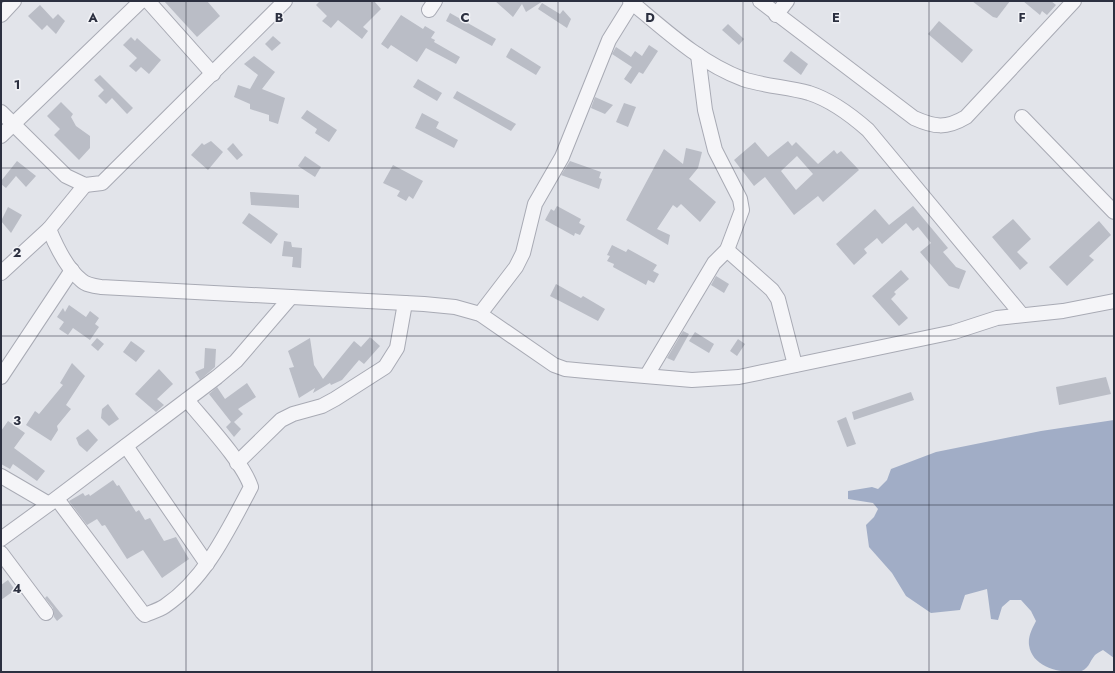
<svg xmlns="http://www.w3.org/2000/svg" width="1115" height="673" viewBox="0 0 1115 673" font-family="Jost,sans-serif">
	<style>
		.water { fill: #a1adc6 }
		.building { fill: #babdc6; fill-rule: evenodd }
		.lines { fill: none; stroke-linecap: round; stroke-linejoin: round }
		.minor-casing { stroke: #a8aab4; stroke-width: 16 }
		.minor { stroke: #f5f5f8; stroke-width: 14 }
		.grid { fill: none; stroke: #2c3040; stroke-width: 1; stroke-opacity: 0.55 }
		.grid-label { font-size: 13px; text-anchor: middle; font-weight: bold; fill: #2c3040; stroke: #f2f3f7; stroke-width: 3; stroke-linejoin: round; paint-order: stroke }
	</style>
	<rect width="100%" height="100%" fill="#e2e4ea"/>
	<!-- water -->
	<path class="water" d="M1114,420V658L1103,650C1100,652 1097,653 1095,655C1089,662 1089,670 1078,672C1059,673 1032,667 1029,645C1028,636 1032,629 1036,621L1031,611L1021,600H1010L1002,607L998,620L991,619L987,589L965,595L960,610L931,613L906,596L892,573L869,547L866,525L874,517L878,509L873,503L848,499V491L872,487L878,489L887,480L891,469L936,452L1041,431Z"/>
	<!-- building -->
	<g class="building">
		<path d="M164,1H207L220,16L197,37Z"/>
		<path d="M320,1H374L381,9L363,27L368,31L362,39L338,20L331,28L322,21L327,16L316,5Z"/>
		<path d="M495,1H543L526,12L522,4L513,17Z"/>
		<path d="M972,1H1010L997,18L993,17Z"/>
		<path d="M1023,1H1051L1056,5L1047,15L1042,11L1040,15Z"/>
		<path d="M542,3L560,14L563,10L571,19L567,28L538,9Z"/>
		<path d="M40,5L53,19L58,14L65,21L56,34L47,25L42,30L28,16Z"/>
		<path d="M450,13L496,39L492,46L446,21Z"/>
		<path d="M401,15L423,29L425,26L435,32L431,38L435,40L434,42L460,57L456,64L426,48L417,62L391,45L388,49L381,44Z"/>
		<path d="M939,21L973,50L962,63L928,34Z"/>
		<path d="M728,24L744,39L739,45L722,30Z"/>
		<path d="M273,36L281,43L272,51L265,44Z"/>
		<path d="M131,37L135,41L137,38L161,60L149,74L141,67L136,72L129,66L137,58L123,45Z"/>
		<path d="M649,45L658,51L643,74L639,72L631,84L624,79L632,67L612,54L616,47L631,57L635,51L642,56Z"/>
		<path d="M511,48L541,67L536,75L506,57Z"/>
		<path d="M791,51L808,64L801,75L783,61Z"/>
		<path d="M254,56L275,72L262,89L285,98L278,124L269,121V115L250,109V104L234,97L238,85L250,89L258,75L244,64Z"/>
		<path d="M100,75L133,108L127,114L112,98L106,104L98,96L104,90L94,80Z"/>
		<path d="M418,79L442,93L437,101L413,87Z"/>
		<path d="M457,91L516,124L511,131L453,98Z"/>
		<path d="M595,97L613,105L605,114L591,108Z"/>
		<path d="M61,102L73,114L71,117L76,126L90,136V148L79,160L54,135L60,129L47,116Z"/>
		<path d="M624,103L636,107L628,127L616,122Z"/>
		<path d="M307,110L337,130L329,142L315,133L317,129L301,118Z"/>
		<path d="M422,113L439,122L436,128L458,140L454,148L415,128Z"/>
		<path d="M211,141L223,152L208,170L191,155L202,143L204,145Z"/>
		<path d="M788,141L792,146L796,142L818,164L834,150L837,154L841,151L859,170L823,202L818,196L794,215L765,177L754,186L734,160L755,142L768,157ZM797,156L813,174L796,190L781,171Z"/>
		<path d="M233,143L243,155L237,160L227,149Z"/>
		<path d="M686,148L702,152L698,168L689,179L716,202L700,222L681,204L677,208L673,205L657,229L670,235L668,245L626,220L664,149L683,164Z"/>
		<path d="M305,156L321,167L315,177L298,166Z"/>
		<path d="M17,161L36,176L26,187L16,176L6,188L1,184V181Z"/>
		<path d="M570,161L601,172L599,178L602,179L599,189L561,175Z"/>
		<path d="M393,165L423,181L413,199L409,196L406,201L397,196L400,191L383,183Z"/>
		<path d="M250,192L299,195V208L251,205Z"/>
		<path d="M557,206L581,219L579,223L585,226L580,235L575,233L574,236L545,220L551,209L554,211Z"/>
		<path d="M913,206L948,248L943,252L956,267L966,271L959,289L949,286L920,252L931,243L918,227L913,231L906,223L882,244L877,238L864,249L867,253L854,265L836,244L875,209L889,225Z"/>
		<path d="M8,207L22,215L11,233L1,221Z"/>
		<path d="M249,213L278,234L271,244L242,223Z"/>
		<path d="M1013,219L1031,239L1017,252L1028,263L1020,270L992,237Z"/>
		<path d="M1099,221L1111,235L1089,256L1094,260L1067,286L1049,267Z"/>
		<path d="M284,241L291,242L292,247L302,248L301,268L292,267L293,257L282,256Z"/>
		<path d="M612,245L626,252L628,249L657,265L653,271L659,274L654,283L648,280L646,285L613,267L614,264L607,261L610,256L607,255Z"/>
		<path d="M901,270L909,279L894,292L896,294L891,299L908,318L899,326L872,296Z"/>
		<path d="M716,276L729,284L724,293L711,285Z"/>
		<path d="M556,284L581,298L583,296L605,309L598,321L550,296Z"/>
		<path d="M69,305L86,317L90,311L99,318L95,324L99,327L90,340L73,328L68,335L59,329L64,322L57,317L63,308L65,312Z"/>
		<path d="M683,331L689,334L674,361L667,358Z"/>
		<path d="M695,332L714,344L709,353L689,341Z"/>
		<path d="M370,337L380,346L364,364L359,360L342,380L331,385L330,383L313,393L315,388L299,398L289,368L294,367L288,351L310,338L314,365L323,379L354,341L361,347Z"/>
		<path d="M97,338L104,344L98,351L91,345Z"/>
		<path d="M738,339L745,344L737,356L730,351Z"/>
		<path d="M131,341L145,351L136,362L123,352Z"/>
		<path d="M205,348L216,349L215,367L200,380L195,372L204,368Z"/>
		<path d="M72,363L85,376L66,405L71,409L57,426L58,430L51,441L26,425L35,411L39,414L63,385L60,383Z"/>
		<path d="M159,369L173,384L157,399L164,405L156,412L135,394Z"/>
		<path d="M1106,377L1111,394L1059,405L1056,387Z"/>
		<path d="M247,383L256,397L238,409L243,414L234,422L241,429L234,437L226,427L231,422L209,394L217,387L225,399Z"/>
		<path d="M911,392L914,400L854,420L852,412Z"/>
		<path d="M108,404L119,419L109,426L101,418L102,409Z"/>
		<path d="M846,417L856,444L847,447L837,421Z"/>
		<path d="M8,421L25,433L14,448L45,471L37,481L13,464L10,469L1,464V431Z"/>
		<path d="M88,429L98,440L87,452L79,445L76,438Z"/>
		<path d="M113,480L117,486L119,485L136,512L139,510L145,520L150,518L164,541L176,537L189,559L162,578L143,550L127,559L105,525L102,526L97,519L87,525L69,501L83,493L85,496L89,494L90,496Z"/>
		<path d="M8,580L15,590L1,600V585Z"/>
		<path d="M47,596L63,616L57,621L54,617L53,608L45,598Z"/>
	</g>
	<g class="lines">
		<!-- minor casing -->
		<g class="minor-casing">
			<g id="minor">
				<path d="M148,1L213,74"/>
				<path d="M630,1C665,30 700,63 743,79C764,86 787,87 809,93C831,100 851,115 868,130L1022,315"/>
				<path d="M760,1L914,118C934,127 946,129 966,117L1074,1"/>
				<path d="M429,10L435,1"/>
				<path d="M1,15L14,1"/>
				<path d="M776,15L787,1"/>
				<path d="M1,112L66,176L85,185L102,183L285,1"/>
				<path d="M1022,117L1114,212"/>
				<path d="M1,136L141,1"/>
				<path d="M85,185L49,229C56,246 66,268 81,280C86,285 94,286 101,287L424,304L455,307L480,314L554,365L565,369L586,371L692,380L739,377L954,332L997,318L1063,311L1114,301"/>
				<path d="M727,250L772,290L778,299L795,365"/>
				<path d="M1,273L49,229"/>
				<path d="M480,314L516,267L523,253L535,204L562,157L609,40L632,3"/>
				<path d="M647,375L714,263L727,250L742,210L740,199L715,150L705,110L698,55"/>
				<path d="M1,377L72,270"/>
				<path d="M126,446L207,564"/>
				<path d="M237,463L281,420L293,414L322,406L335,399L385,367L397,348L405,303"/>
				<path d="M1,476L49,504"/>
				<path d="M57,499L142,612L145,615C152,612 159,610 165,606C206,578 228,530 251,487C243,462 205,422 187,400"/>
				<path d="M1,539L49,504L217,377L236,361L291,297"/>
				<path d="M1,553L46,613"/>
			</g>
		</g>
		<!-- minor -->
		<use href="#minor" class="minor"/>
	</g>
	<!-- grid -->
	<path class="grid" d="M186,1V672M372,1V672M558,1V672M743,1V672M929,1V672M1,168H1114M1,336H1114M1,505H1114"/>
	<g class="grid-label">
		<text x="93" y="22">A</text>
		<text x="279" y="22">B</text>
		<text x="465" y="22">C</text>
		<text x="650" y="22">D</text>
		<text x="836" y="22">E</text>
		<text x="1022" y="22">F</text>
		<text x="17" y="89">1</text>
		<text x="17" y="257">2</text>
		<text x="17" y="425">3</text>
		<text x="17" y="593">4</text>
	</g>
	<!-- border -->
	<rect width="1115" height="673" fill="none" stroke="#2c3040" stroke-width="4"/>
</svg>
